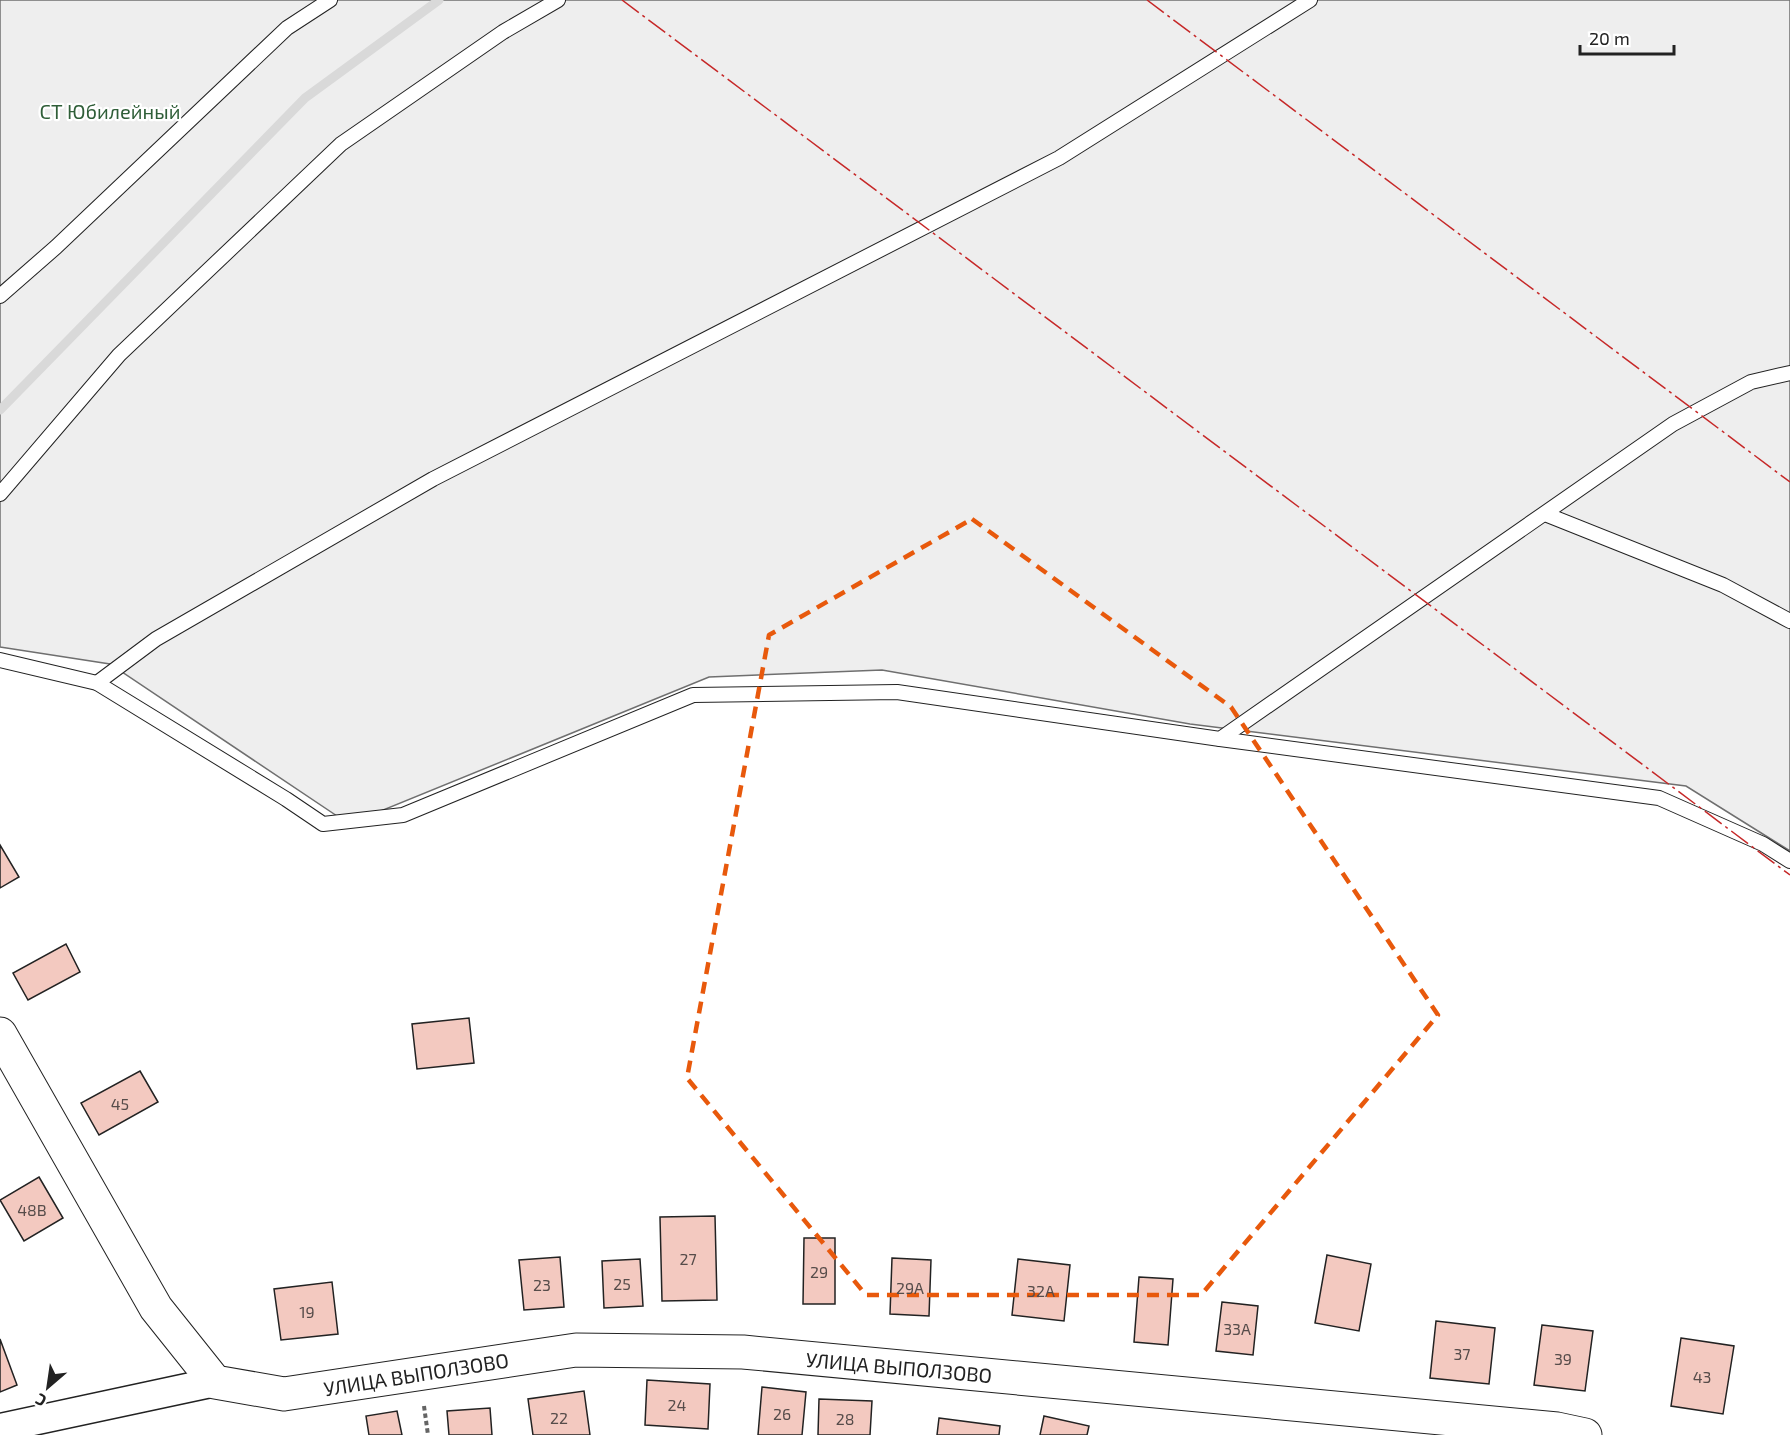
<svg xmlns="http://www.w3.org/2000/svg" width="1790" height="1435" viewBox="0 0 1790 1435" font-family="'Exo 2',sans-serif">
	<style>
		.garden { fill: #eee; stroke: #6f6f6f; stroke-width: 1.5 }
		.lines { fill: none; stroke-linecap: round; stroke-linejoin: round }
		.stream { stroke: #d9d9d9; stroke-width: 9 }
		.building { fill: #f3c9c0; stroke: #222; stroke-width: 1.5 }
		.lane-casing { stroke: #222; stroke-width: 16 }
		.street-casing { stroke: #222; stroke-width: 31 }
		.secondary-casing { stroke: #222; stroke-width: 35 }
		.path { stroke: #646464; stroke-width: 4; stroke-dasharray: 4.5 3; stroke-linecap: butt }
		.lane { stroke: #fff; stroke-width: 14 }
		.street { stroke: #fff; stroke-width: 28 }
		.secondary { stroke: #fff; stroke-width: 33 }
		.power { stroke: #c62828; stroke-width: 1.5; stroke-dasharray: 21 4.5 3 4.5; stroke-linecap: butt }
		.marked { fill: none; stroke: #e8590c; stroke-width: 4.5; stroke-dasharray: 12 8; stroke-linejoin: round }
		.labels { text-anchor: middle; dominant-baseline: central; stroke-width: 4.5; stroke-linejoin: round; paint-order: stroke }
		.number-label { font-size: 16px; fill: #564c4a }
		.park-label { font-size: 20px; fill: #2f5e38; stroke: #fff }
		.street-label { font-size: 20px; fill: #222; stroke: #fff }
	</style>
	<rect width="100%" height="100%" fill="#fff"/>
	<!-- garden -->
	<path class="garden" d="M0,0H1790V851L1686,786L1190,724L882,670L709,677L349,824L110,664L0,647Z"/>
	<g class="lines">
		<!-- stream -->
		<path class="stream" d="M0,410L305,98L439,0"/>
	</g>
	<!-- building -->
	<g class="building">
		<path d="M0,845L19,877L0,888Z"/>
		<path d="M66,944L80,972L28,1000L13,973Z"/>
		<path d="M469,1018L474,1063L417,1069L412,1024Z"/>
		<path d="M140,1071L158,1102L99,1135L81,1103Z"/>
		<path d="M39,1177L63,1218L24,1241L0,1200Z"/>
		<path d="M715,1216L717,1300L662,1301L660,1217Z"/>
		<path d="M804,1238H835V1304H803Z"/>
		<path d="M1327,1255L1371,1264L1359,1331L1315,1323Z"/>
		<path d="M560,1257L564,1307L524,1310L519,1260Z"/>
		<path d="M892,1258L931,1260L929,1316L890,1314Z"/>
		<path d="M640,1259L643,1306L604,1308L602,1261Z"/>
		<path d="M1018,1259L1070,1265L1064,1321L1012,1315Z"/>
		<path d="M1139,1277L1173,1279L1168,1345L1134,1342Z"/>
		<path d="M332,1282L338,1334L281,1340L274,1289Z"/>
		<path d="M1222,1302L1258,1306L1253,1355L1216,1351Z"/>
		<path d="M1436,1321L1495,1328L1489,1384L1430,1378Z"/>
		<path d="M1542,1325L1593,1331L1585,1391L1534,1385Z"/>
		<path d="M1681,1338L1734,1346L1723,1414L1671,1406Z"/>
		<path d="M0,1339L17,1385L0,1392Z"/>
		<path d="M647,1380L710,1384L708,1429L645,1425Z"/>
		<path d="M762,1387L806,1392L802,1435H758Z"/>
		<path d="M584,1391L590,1435H533L528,1399Z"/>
		<path d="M819,1399L872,1401L870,1435H818Z"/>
		<path d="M490,1408L492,1435H449L447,1411Z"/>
		<path d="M397,1411L402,1435H369L366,1416Z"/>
		<path d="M1044,1416L1089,1426L1087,1435H1040Z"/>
		<path d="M939,1418L1000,1426L999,1435H937Z"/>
	</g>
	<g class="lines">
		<!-- lane casing -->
		<g class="lane-casing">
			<g id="lane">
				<path d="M0,296L56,247L287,28L330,0"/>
				<path d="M0,494L119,355L341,144L503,32L558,0"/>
				<path d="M1545,514L1723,585L1790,621"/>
				<path d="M0,660L97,683L286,799L323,824L403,815L693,695L897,692L1220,739L1673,424L1751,382L1790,373"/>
				<path d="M97,683L156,639L433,479L1059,158L1310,0"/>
				<path d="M1220,739L1659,798L1763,844L1790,861"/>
			</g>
		</g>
		<!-- street casing -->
		<g class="street-casing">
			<path id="street" d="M0,1428L215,1382"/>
		</g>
		<!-- secondary casing -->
		<g class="secondary-casing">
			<path id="secondary" d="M0,1034L156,1308L215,1382L284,1394L576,1350L743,1352L1557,1429L1585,1435"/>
		</g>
		<!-- path -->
		<path class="path" d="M424,1406L428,1435"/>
		<!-- lane -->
		<use href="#lane" class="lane"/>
		<!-- street -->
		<use href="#street" class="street"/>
		<!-- secondary -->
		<use href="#secondary" class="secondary"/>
		<!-- power -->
		<g class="power">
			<path d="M622,0L1790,875"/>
			<path d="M1147,0L1790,482"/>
		</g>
	</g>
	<!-- marked area -->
	<path class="marked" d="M972,519L1231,707L1438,1015L1201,1295H866L687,1078L769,635Z"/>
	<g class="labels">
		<!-- number labels -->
		<g class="number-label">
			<text x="120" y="1103">45</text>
			<text x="32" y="1209">48В</text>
			<text x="688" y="1258">27</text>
			<text x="819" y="1271">29</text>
			<text x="622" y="1283">25</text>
			<text x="542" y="1284">23</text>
			<text x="910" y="1287">29А</text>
			<text x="1041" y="1290">32А</text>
			<text x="307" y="1311">19</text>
			<text x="1237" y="1328">33А</text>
			<text x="1462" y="1353">37</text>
			<text x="1563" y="1358">39</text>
			<text x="1702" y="1376">43</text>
			<text x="677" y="1404">24</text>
			<text x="782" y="1413">26</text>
			<text x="559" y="1417">22</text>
			<text x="845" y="1418">28</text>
		</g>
		<!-- park labels -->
		<g class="park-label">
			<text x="110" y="111">СТ Юбилейный</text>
		</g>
		<!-- street labels -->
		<g class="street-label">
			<text transform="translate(899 1367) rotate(5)">УЛИЦА ВЫПОЛЗОВО</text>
			<text transform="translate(416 1374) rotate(-9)">УЛИЦА ВЫПОЛЗОВО</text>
		</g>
	</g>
	<!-- north arrow -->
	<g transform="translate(48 1387) rotate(209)" stroke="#ffffff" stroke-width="4.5" paint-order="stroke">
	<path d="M0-4.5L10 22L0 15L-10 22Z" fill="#222222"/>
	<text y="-9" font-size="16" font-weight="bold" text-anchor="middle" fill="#222222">С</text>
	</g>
	<!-- scale -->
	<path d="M1580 45v9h94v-9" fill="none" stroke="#222222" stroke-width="3"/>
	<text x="1589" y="45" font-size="18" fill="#222222" stroke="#ffffff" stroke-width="4.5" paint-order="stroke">20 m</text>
</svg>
